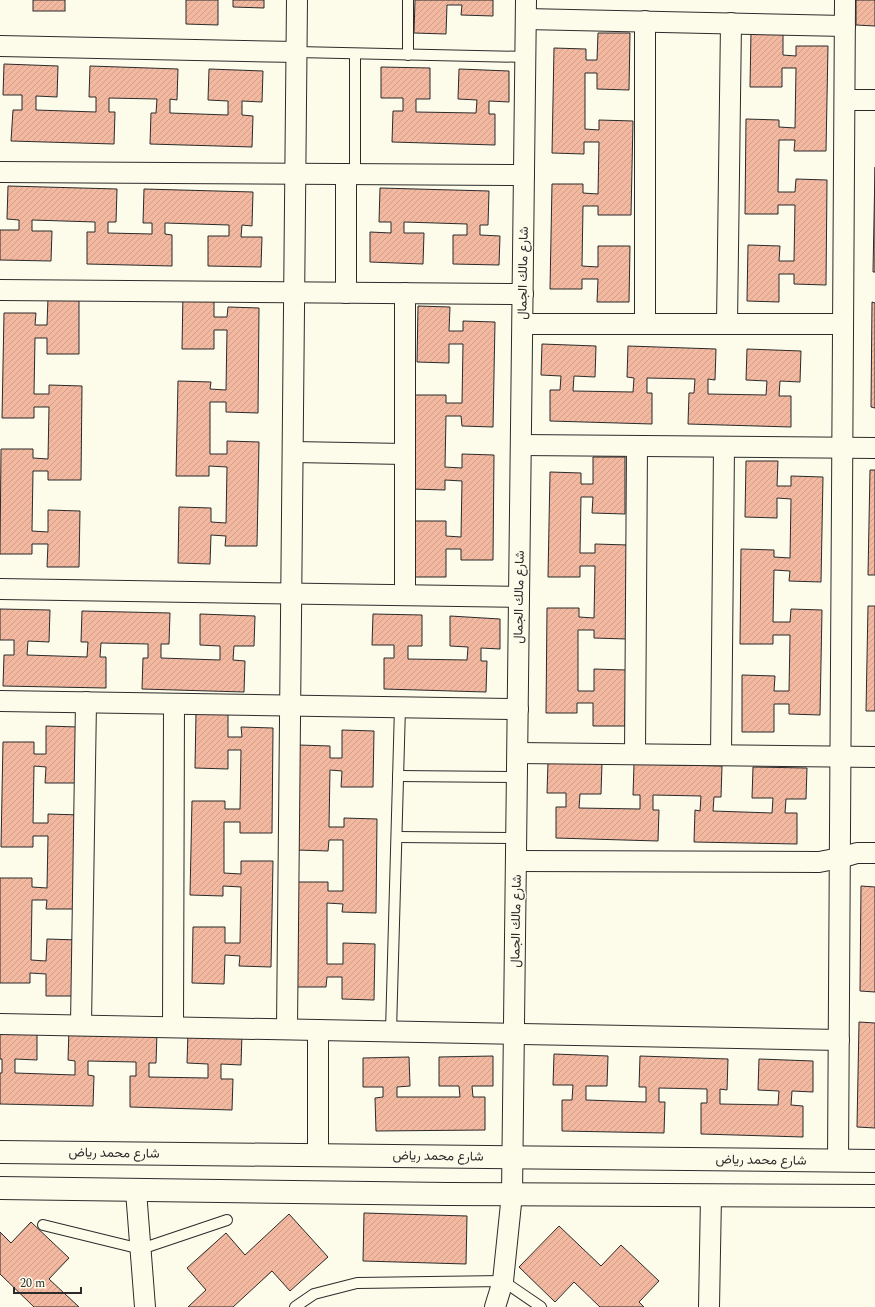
<svg xmlns="http://www.w3.org/2000/svg" width="875" height="1307" viewBox="0 0 875 1307" font-family="Spectral,Vazirmatn,serif">
	<style>
		.building { fill: url(#building-hatch); stroke: #2b2b2b }
		.lines { fill: none; stroke-linecap: round; stroke-linejoin: round }
		.service-casing { stroke: #2b2b2b; stroke-width: 12 }
		.minor-casing { stroke: #2b2b2b; stroke-width: 22 }
		.tertiary-casing { stroke: #2b2b2b; stroke-width: 24 }
		.service { stroke: #fdfbea; stroke-width: 10 }
		.minor { stroke: #fdfbea; stroke-width: 20 }
		.tertiary { stroke: #fdfbea; stroke-width: 22 }
		.labels { text-anchor: middle; dominant-baseline: central; stroke-width: 3; stroke-linejoin: round; paint-order: stroke }
		.street-label { font-size: 13px; fill: #2b2b2b; stroke: #fdfbea }
	</style>
	<defs>
		<pattern id="building-hatch" width="6" height="6" patternUnits="userSpaceOnUse"><rect width="6" height="6" fill="#f2b8a0"/><path d="M-1 1l2-2M0 6l6-6M5 7l2-2" fill="none" stroke="#d09e8a"/></pattern>
	</defs>
	<rect width="100%" height="100%" fill="#fdfbea"/>
	<!-- building -->
	<g class="building">
		<rect x="33" y="0" width="32" height="11"/>
		<path d="M186,0H218V25L186,24Z"/>
		<path d="M233,0H264V8L233,7Z"/>
		<path d="M415,0H493V16L461,15L462,5H447L446,34L414,33Z"/>
		<path d="M856,0H875V26L856,25Z"/>
		<path d="M751,31H783V55L796,56V46H828L826,151H794L795,140H779L778,192H795L796,179L827,180L826,285L794,284V274H779V302L747,301L748,245L780,246L779,261H794L795,205H778V214H745L746,119L779,120V127L795,128L796,68H782V87H750Z"/>
		<path d="M598,33H630L629,90L597,89V73H585V129L599,130V120L633,121L631,215H598V206H583L582,266L598,267V246H630L629,302H597L598,279H582V289H550L552,184H583V193L598,194L599,142H584V154L552,153L554,48L586,49V60H597Z"/>
		<path d="M4,64L58,66L57,97L36,96V110L96,112V97H89L90,66L178,69L177,100L170,99V113L228,115V101L208,100L209,69L263,71L262,102L242,101V115L253,116L252,147L150,144L151,113H156L157,99L109,98V112H115L114,144L11,141L13,110H22V95H3Z"/>
		<path d="M381,67L430,68V99H416V112L476,113L477,100L458,99L459,69L509,71V102L489,101V114H495V145L392,142L393,111H403V98H381Z"/>
		<path d="M875,167V272H873Z"/>
		<path d="M8,186L117,189L116,222H108V233L152,234V223H143L144,189L253,192L252,226L242,225L241,237H262L261,267L208,266V236H229V225L165,223V234L172,235V266L87,264V232H95V222L32,220V231H52L51,261L0,260V230H19V220L7,219Z"/>
		<path d="M380,188L489,191L488,225H480V235L500,236L499,265L453,264V235H467V224L404,222V233H424L423,264L370,262V232L391,233V222H379Z"/>
		<path d="M183,292L214,293V317H227L228,307L259,308L258,413L226,412V402H210V454H227V441L259,442L257,546H225L226,536L211,535L210,564L178,563L179,507L211,508V522L226,523L227,467L209,466V476H176L178,381L211,382L210,389L226,390L227,330H214V349H182Z"/>
		<path d="M48,298H79V354H47V338H35L34,394H49V385L82,386L81,480H48V471H33L32,531L48,532V510L80,511L79,567H47L48,544H32V554H0L1,449H33V458L48,459L49,407H34V418H2L4,313H36L35,325H47Z"/>
		<path d="M872,302L875,303V408L871,407Z"/>
		<path d="M418,306L450,307L449,331H463V321L495,322L493,427L462,426L461,416H446L445,467L462,468V454L494,455L493,560H461V549H446V577H414L415,521H446V536L461,537L462,481L445,480V490L412,489L413,395H446V403H462L463,344H449V363L417,362Z"/>
		<path d="M542,344L596,346L595,377L574,376L573,391L633,392L634,378L627,377L628,346L716,349L715,380L708,379V394L766,395L767,381L746,380L747,349L801,351L800,382L780,381L779,396H791V427L688,424L689,393H694L695,379L647,378V393H652V424L550,421V390H560L561,376L541,375Z"/>
		<path d="M593,457H625V514L592,513L593,497H581L580,553H595V544L628,545L627,639L594,638V630H578V691H594V669L626,670L625,726H593V703H577V713H546L547,608H579V617L594,618L595,566H580V577H548L550,472L581,473V484H593Z"/>
		<path d="M746,461H778L777,486H791V476L823,477L821,582L789,581L790,571L774,570L773,622H790L791,609L822,610L820,715L789,714V704H774V732H742V675L775,676L774,691H789L790,635H773V644H740L741,549L774,550V557L790,558L791,499L777,498V518L745,517Z"/>
		<path d="M870,470H875V575H868Z"/>
		<path d="M868,606H875V711H866Z"/>
		<path d="M0,609L50,610L49,642L28,641L27,655L87,657L88,642H81L82,611L170,613L169,644H161V658L220,660V646L200,645V614L255,616L254,646H234L233,660L245,661L244,692L142,689L143,658H148V644L101,643L100,657H106V688L3,686L4,655H14V640H0Z"/>
		<path d="M373,614L422,615V646H408V659L467,660L468,647L450,646V616L500,619V649L481,648V661H487L486,692L384,689V658H394V645H372Z"/>
		<path d="M196,712L228,713V737H242L241,727L273,728L272,833H240V822H224V873L241,874V861H273L271,967L239,966L240,956L225,955L224,984L192,983L193,927H225V943H240L241,887L223,886V896L190,895L192,801H225V809H240L241,750H228V769L195,768Z"/>
		<path d="M46,726L78,727V783H45L46,767L34,766L33,823H48V814L81,815L80,909H46L47,900H32L31,960L46,961L47,939L79,940L78,996H46V974L30,973V983H0V878H32V887L47,888L48,836H33V847H1L3,742H34V754H46Z"/>
		<path d="M342,730L374,731L373,787H341L342,771L330,770L329,827H344V818L377,819L376,913L342,912L343,904L327,903V964H343V943L375,944L374,1000L342,999V977H327L326,987H294L296,882H328V891H343V840H329L328,851L297,850L299,745L330,746V758H342Z"/>
		<path d="M548,762L602,763L601,794H580L579,808L640,809V795H633L634,764L722,766L721,797H714L713,811L772,813L773,798H752L753,767L807,768L806,799H786L785,813H797V844L694,842L695,810L700,811L701,796L653,795V810H659L658,841L556,838V807H566V793H547Z"/>
		<path d="M861,886L875,887V992L860,991Z"/>
		<path d="M859,1022L875,1023V1128L857,1127Z"/>
		<path d="M0,1028L37,1029V1060L15,1059V1073L75,1075V1061L68,1060L69,1029L157,1032L156,1063H149V1077L208,1078V1064L187,1063L188,1032L242,1034L241,1065L221,1064V1079H233L232,1110L130,1107V1076H136V1062L88,1061V1075L94,1076L93,1106L0,1104V1073H2V1059H0Z"/>
		<path d="M554,1054L608,1056L607,1086H586V1100L646,1102V1087H639L640,1056L728,1059L727,1090L720,1089V1104L778,1105L779,1091L758,1090L759,1059L813,1061V1092L792,1091L791,1105L803,1106V1137L701,1134V1103H707V1089L659,1088V1102H665L664,1133L562,1131V1100H572L573,1085H553Z"/>
		<path d="M493,1056V1086H472L473,1097H485V1130L376,1131L375,1098L383,1097V1087H363V1058L409,1057L410,1086L397,1087V1097H460L459,1086H439V1057Z"/>
		<path d="M364,1213L467,1216L466,1264L363,1261Z"/>
		<path d="M289,1214L328,1257L290,1291L272,1271L233,1307H188L206,1290L187,1268L226,1233L245,1255Z"/>
		<path d="M31,1222L69,1258L49,1279L79,1307H34L0,1274V1232L11,1243Z"/>
		<path d="M559,1226L601,1266L621,1245L659,1281L639,1302L644,1307H600L574,1282L555,1302L519,1267Z"/>
	</g>
	<g class="lines">
		<!-- service casing -->
		<g class="service-casing">
			<g id="service">
				<path d="M297,52L526,57"/>
				<path d="M355,54V174"/>
				<path d="M408,55V0"/>
				<path d="M398,776L517,777"/>
				<path d="M397,837L517,838"/>
				<path d="M391,1031L400,707"/>
				<path d="M43,1225L141,1249L227,1220"/>
				<path d="M295,1307L314,1294L357,1283L503,1281L541,1307"/>
			</g>
		</g>
		<!-- minor casing -->
		<g class="minor-casing">
			<g id="minor">
				<path d="M526,19L845,26"/>
				<path d="M0,46L297,52"/>
				<path d="M845,100H875"/>
				<path d="M0,172L524,175"/>
				<path d="M0,290L523,294"/>
				<path d="M346,293V174"/>
				<path d="M405,293V595"/>
				<path d="M523,324H843"/>
				<path d="M645,324V21"/>
				<path d="M727,324L731,23"/>
				<path d="M521,445L875,448"/>
				<path d="M293,452L405,454"/>
				<path d="M0,589L519,597"/>
				<path d="M0,701L518,709"/>
				<path d="M518,753L875,757"/>
				<path d="M635,754L637,446"/>
				<path d="M721,755L724,447"/>
				<path d="M517,861L819,862L840,858L857,853H875"/>
				<path d="M0,1024L839,1040"/>
				<path d="M81,1025L86,702"/>
				<path d="M173,1027L174,704"/>
				<path d="M287,1029L297,0"/>
				<path d="M318,1155V1030"/>
				<path d="M838,1161L845,0"/>
				<path d="M136,1191L145,1307"/>
				<path d="M495,1307L503,1281L512,1194L526,0"/>
				<path d="M709,1307L711,1196"/>
			</g>
		</g>
		<!-- tertiary casing -->
		<g class="tertiary-casing">
			<g id="tertiary">
				<path d="M0,1152L875,1161"/>
				<path d="M0,1188C292,1193 583,1196 875,1196"/>
			</g>
		</g>
		<!-- service -->
		<use href="#service" class="service"/>
		<!-- minor -->
		<use href="#minor" class="minor"/>
		<!-- tertiary -->
		<use href="#tertiary" class="tertiary"/>
	</g>
	<g class="labels">
		<!-- street labels -->
		<g class="street-label">
			<text transform="translate(523 273) rotate(-89)">شارع مالك الجمال</text>
			<text transform="translate(519 597) rotate(-89)">شارع مالك الجمال</text>
			<text transform="translate(516 921) rotate(-89)">شارع مالك الجمال</text>
			<text transform="translate(114 1153) rotate(1)">شارع محمد رياض</text>
			<text transform="translate(438 1156) rotate(1)">شارع محمد رياض</text>
			<text transform="translate(761 1160) rotate(1)">شارع محمد رياض</text>
		</g>
	</g>
	<!-- scale -->
	<path d="M14 1287v6h67v-6" fill="none" stroke="#2b2b2b" stroke-width="2"/>
	<text x="20" y="1287" font-size="12" fill="#2b2b2b" stroke="#fdfbea" stroke-width="3" paint-order="stroke">20 m</text>
</svg>
